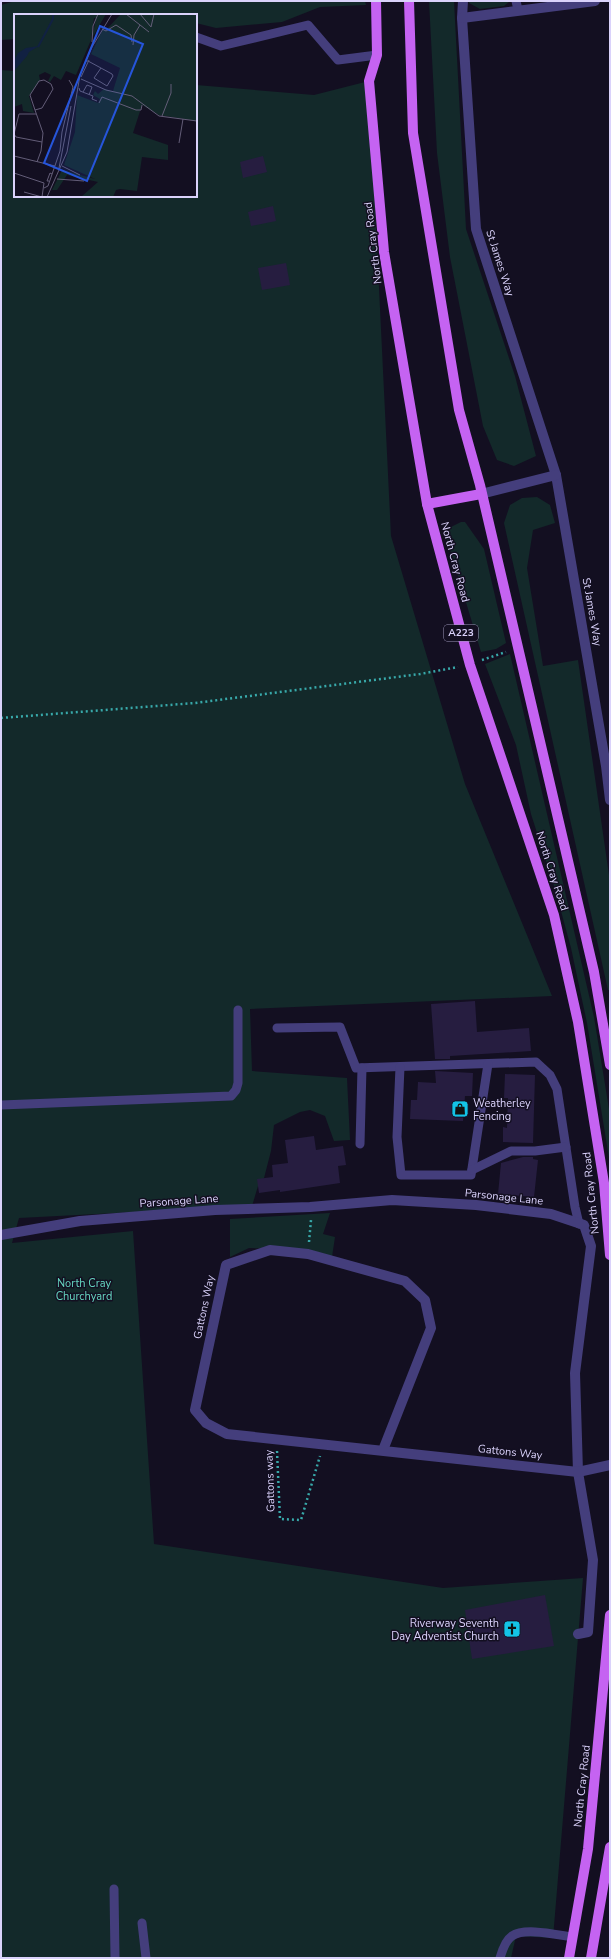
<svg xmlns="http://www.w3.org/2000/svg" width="611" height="1959" viewBox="0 0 611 1959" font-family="'Nunito Sans',sans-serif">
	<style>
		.green { fill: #13292a }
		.building { fill: #261d40 }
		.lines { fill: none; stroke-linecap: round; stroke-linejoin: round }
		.path { stroke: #38a9aa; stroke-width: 2.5; stroke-dasharray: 2 3; stroke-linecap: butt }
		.lane { stroke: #443e7c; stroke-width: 9 }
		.street { stroke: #443e7c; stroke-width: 10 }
		.primary { stroke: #c563f2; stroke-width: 10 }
		.labels { text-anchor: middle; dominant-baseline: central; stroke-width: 3; stroke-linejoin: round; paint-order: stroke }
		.shield { fill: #130f21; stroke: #9e98ba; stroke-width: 1 }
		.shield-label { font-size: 10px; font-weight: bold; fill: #dad2fb }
		.street-label { font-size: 11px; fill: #dad2fb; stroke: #130f21 }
		.poi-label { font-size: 11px; fill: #dad2fb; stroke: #130f21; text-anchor: start }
		.park-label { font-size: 11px; fill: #65d5c0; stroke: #130f21 }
		.inset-river { fill: none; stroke: #112142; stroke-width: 2 }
		.inset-road { fill: none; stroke: #635d78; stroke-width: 1 }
		.view { fill: #2655da; fill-opacity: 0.15; stroke: #2655da; stroke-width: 2 }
		.inset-edge { fill: none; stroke: #dad2fb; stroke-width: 2 }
	</style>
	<rect width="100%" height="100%" fill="#130f21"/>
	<!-- green -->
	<g class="green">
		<path d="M15,1H365L366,5L320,7L282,22L216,28L196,23V15H15V39L1,40V5Z"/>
		<path d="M429,1H454L466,229L515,376L536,456L514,466L497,460L483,426L450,257L437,153Z"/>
		<path d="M469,1H510L504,6L480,9L469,3Z"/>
		<path d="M1,70L15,71V196H196V85L314,95L369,81L391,536L465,784L552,996L250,1009L252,1071L347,1078L350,1140L334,1141L325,1116L310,1110L300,1112L274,1125L271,1151L264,1178L258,1186L252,1206L19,1218L12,1243L133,1231L154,1544L443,1588L583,1578L553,1938L516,1936L511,1958H1Z"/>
		<path d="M537,497L550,505L555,523L533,530L527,568L543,666L578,660L610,882V990H608L504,523L510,505L522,498Z"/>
		<path d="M461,522H465L484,549L506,643L496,649L481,652L446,536L451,527Z"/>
		<path d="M510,654L594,1017L610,1115V1164L587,1023L571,948L555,889L531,814L516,745L485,664Z"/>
		<path d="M330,1213L323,1234L335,1237L332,1257L285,1249L249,1248L230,1257V1219Z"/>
	</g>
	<!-- building -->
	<g class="building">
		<path d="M263,156L267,172L243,178L240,162Z"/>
		<path d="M273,206L276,221L251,226L248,212Z"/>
		<path d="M286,263L290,285L262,290L258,268Z"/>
		<path d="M475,1001L477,1032L529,1028L531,1051L450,1056V1059H435L431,1004Z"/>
		<path d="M435,1071L473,1073L472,1096H465L463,1121L410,1119L411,1100H417L418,1082L436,1083Z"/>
		<path d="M505,1074L535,1075L533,1143L503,1142V1127L507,1128L508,1098H504Z"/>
		<path d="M314,1136L316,1150L343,1146L346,1165L338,1166L340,1183L280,1192V1190L259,1193L257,1179L273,1177L272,1165L288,1163L285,1140Z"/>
		<path d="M523,1157H533V1159L538,1160L534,1197L498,1194L501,1163Z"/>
		<path d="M545,1595L554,1646L472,1659L465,1610Z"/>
	</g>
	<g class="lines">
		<!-- path -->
		<g class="path">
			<path d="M482,660L506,652"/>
			<path d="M1,718L195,703L420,674L458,667"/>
			<path d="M309,1242L311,1220"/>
			<path d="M277,1451L280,1519L301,1520L320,1456"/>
		</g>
		<!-- lane -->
		<g class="lane">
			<path d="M516,1L518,10"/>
			<path d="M196,37L221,46L308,25L338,60L377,55"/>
			<path d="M277,1028L340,1027L356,1068L536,1062L550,1075L557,1089L575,1207L579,1224"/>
			<path d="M400,1067L397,1137L401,1175H471L488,1064"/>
			<path d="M1,1105L231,1096L236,1090L238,1083V1010"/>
			<path d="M360,1144L362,1068"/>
			<path d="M472,1170L511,1151H535L566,1147"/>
			<path d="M114,1889L115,1958"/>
			<path d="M142,1923L146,1958"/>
			<path d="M500,1958C502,1951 506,1940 512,1936C525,1927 557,1935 572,1937"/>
		</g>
		<!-- street -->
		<g class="street">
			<path d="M463,1L462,18L476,229L556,475L606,766L610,800"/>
			<path d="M462,18L595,1"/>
			<path d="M481,494L556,475"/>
			<path d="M1,1235L80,1221L215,1210L310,1207L392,1200L476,1205L551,1214L584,1225L591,1246L575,1373L578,1472L593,1560L588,1632L578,1634"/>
			<path d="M383,1450L431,1328L425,1300L405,1281L308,1254L270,1250L226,1265L195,1410L206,1423L227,1434L578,1472L610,1465"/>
		</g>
		<!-- primary -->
		<g class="primary">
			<path d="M376,1L377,55L369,81L384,252L427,504L470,665L554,915L578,1022L604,1183L610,1255"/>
			<path d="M409,1L413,133L459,410L480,485L594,972L610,1065"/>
			<path d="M427,504L481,494"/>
			<path d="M569,1958L588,1849L610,1615"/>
			<path d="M591,1958L610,1847"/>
		</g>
	</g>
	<!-- icons -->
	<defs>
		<g id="shop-square" transform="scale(0.9)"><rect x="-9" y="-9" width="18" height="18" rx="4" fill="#13c4e7" stroke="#130f21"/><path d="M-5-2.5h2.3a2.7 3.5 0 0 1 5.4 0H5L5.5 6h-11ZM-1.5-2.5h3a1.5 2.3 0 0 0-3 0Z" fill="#111"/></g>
		<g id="church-square" transform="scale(0.9)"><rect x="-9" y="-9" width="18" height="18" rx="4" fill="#13c4e7" stroke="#130f21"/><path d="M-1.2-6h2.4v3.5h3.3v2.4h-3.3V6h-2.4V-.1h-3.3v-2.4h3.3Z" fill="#111"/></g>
	</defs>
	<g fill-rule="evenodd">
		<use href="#shop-square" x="460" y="1109"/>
		<use href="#church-square" x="512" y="1629"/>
	</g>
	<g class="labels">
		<!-- shield labels -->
		<rect class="shield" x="444" y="625" width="34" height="16" rx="3"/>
		<g class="shield-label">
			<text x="461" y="633">A223</text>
		</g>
		<!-- street labels -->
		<g class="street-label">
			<text transform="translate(373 243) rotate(-97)">North Cray Road</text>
			<text transform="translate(500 263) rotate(72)">St James Way</text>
			<text transform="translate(455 562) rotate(75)">North Cray Road</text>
			<text transform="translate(592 612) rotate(80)">St James Way</text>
			<text transform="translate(552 871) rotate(72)">North Cray Road</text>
			<text transform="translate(591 1193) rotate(-96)">North Cray Road</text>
			<text transform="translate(504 1197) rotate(6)">Parsonage Lane</text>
			<text transform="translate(179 1201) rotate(-4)">Parsonage Lane</text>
			<text transform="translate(204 1307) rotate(-78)">Gattons Way</text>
			<text transform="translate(510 1452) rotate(6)">Gattons Way</text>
			<text transform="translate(270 1481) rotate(-92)">Gattons way</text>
			<text transform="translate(582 1786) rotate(-84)">North Cray Road</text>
		</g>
		<!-- poi labels -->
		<g class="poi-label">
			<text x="473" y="1103">Weatherley<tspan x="473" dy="13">Fencing</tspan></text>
			<text x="499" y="1623" text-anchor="end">Riverway Seventh<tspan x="499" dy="13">Day Adventist Church</tspan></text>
		</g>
		<!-- park labels -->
		<g class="park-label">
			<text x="84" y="1283">North Cray<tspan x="84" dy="13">Churchyard</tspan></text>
		</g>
	</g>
	<!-- overview -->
	<g transform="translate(14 14)">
		<rect width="183" height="183" fill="#130f21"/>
		<path d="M0,0H92L78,24L82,4H80L77,26L62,61L52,57L47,66L40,62L36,68L34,67L37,61L31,58L25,61L26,66L15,82L20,99L9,97L8,90L0,93ZM107,0H183V107L145,101L128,91L119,119L154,131V146L128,143L123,177L106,175L102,176L99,183H67L84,168L53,161L43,176H38L48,156L81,165L50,151L61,118L63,81L84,89L86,85L79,81L81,77L84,80L90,75L99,77L106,54L77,40L89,15L92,16Z" fill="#13292a"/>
		<path d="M25,32L15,38L13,42L0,57V46L4,39L12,34Z" fill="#112142"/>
		<path class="inset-river" d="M24,33L39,5V0"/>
		<path class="inset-road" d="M112,0L135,18M126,0L137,13L140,0M88,15L92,17L102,11L117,21L118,28M78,28L79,12L84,0M119,31L120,21L126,11M71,47H74L98,60L99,62L93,72L80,64L87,54M67,63L75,46M67,65L92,76L118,82L145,102L183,107M65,74L66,77L79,82L78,85L83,87M69,78L73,71L78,73L75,81M85,89L88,83L122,96H127L128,91M21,96L16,81L25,67L30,66L37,70L39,75L28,94L21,96L29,119L27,137L23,148M148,102L157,79V70M0,120L5,100H22M0,120L2,123L28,128M165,129L169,105M0,142L41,152M48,152L66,161M45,154L57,92M0,159L30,169L28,183L10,178M43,165L70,167M35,167H33L36,159L38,160M30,174L34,172L46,137L48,118L59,73L55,66M33,183L53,138L66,61L78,33L98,0"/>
		<path class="view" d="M86,12L129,30L73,167L30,149Z"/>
		<rect width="183" height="183" class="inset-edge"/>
	</g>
	<!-- border -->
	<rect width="611" height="1959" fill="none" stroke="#dad2fb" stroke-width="4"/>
</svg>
